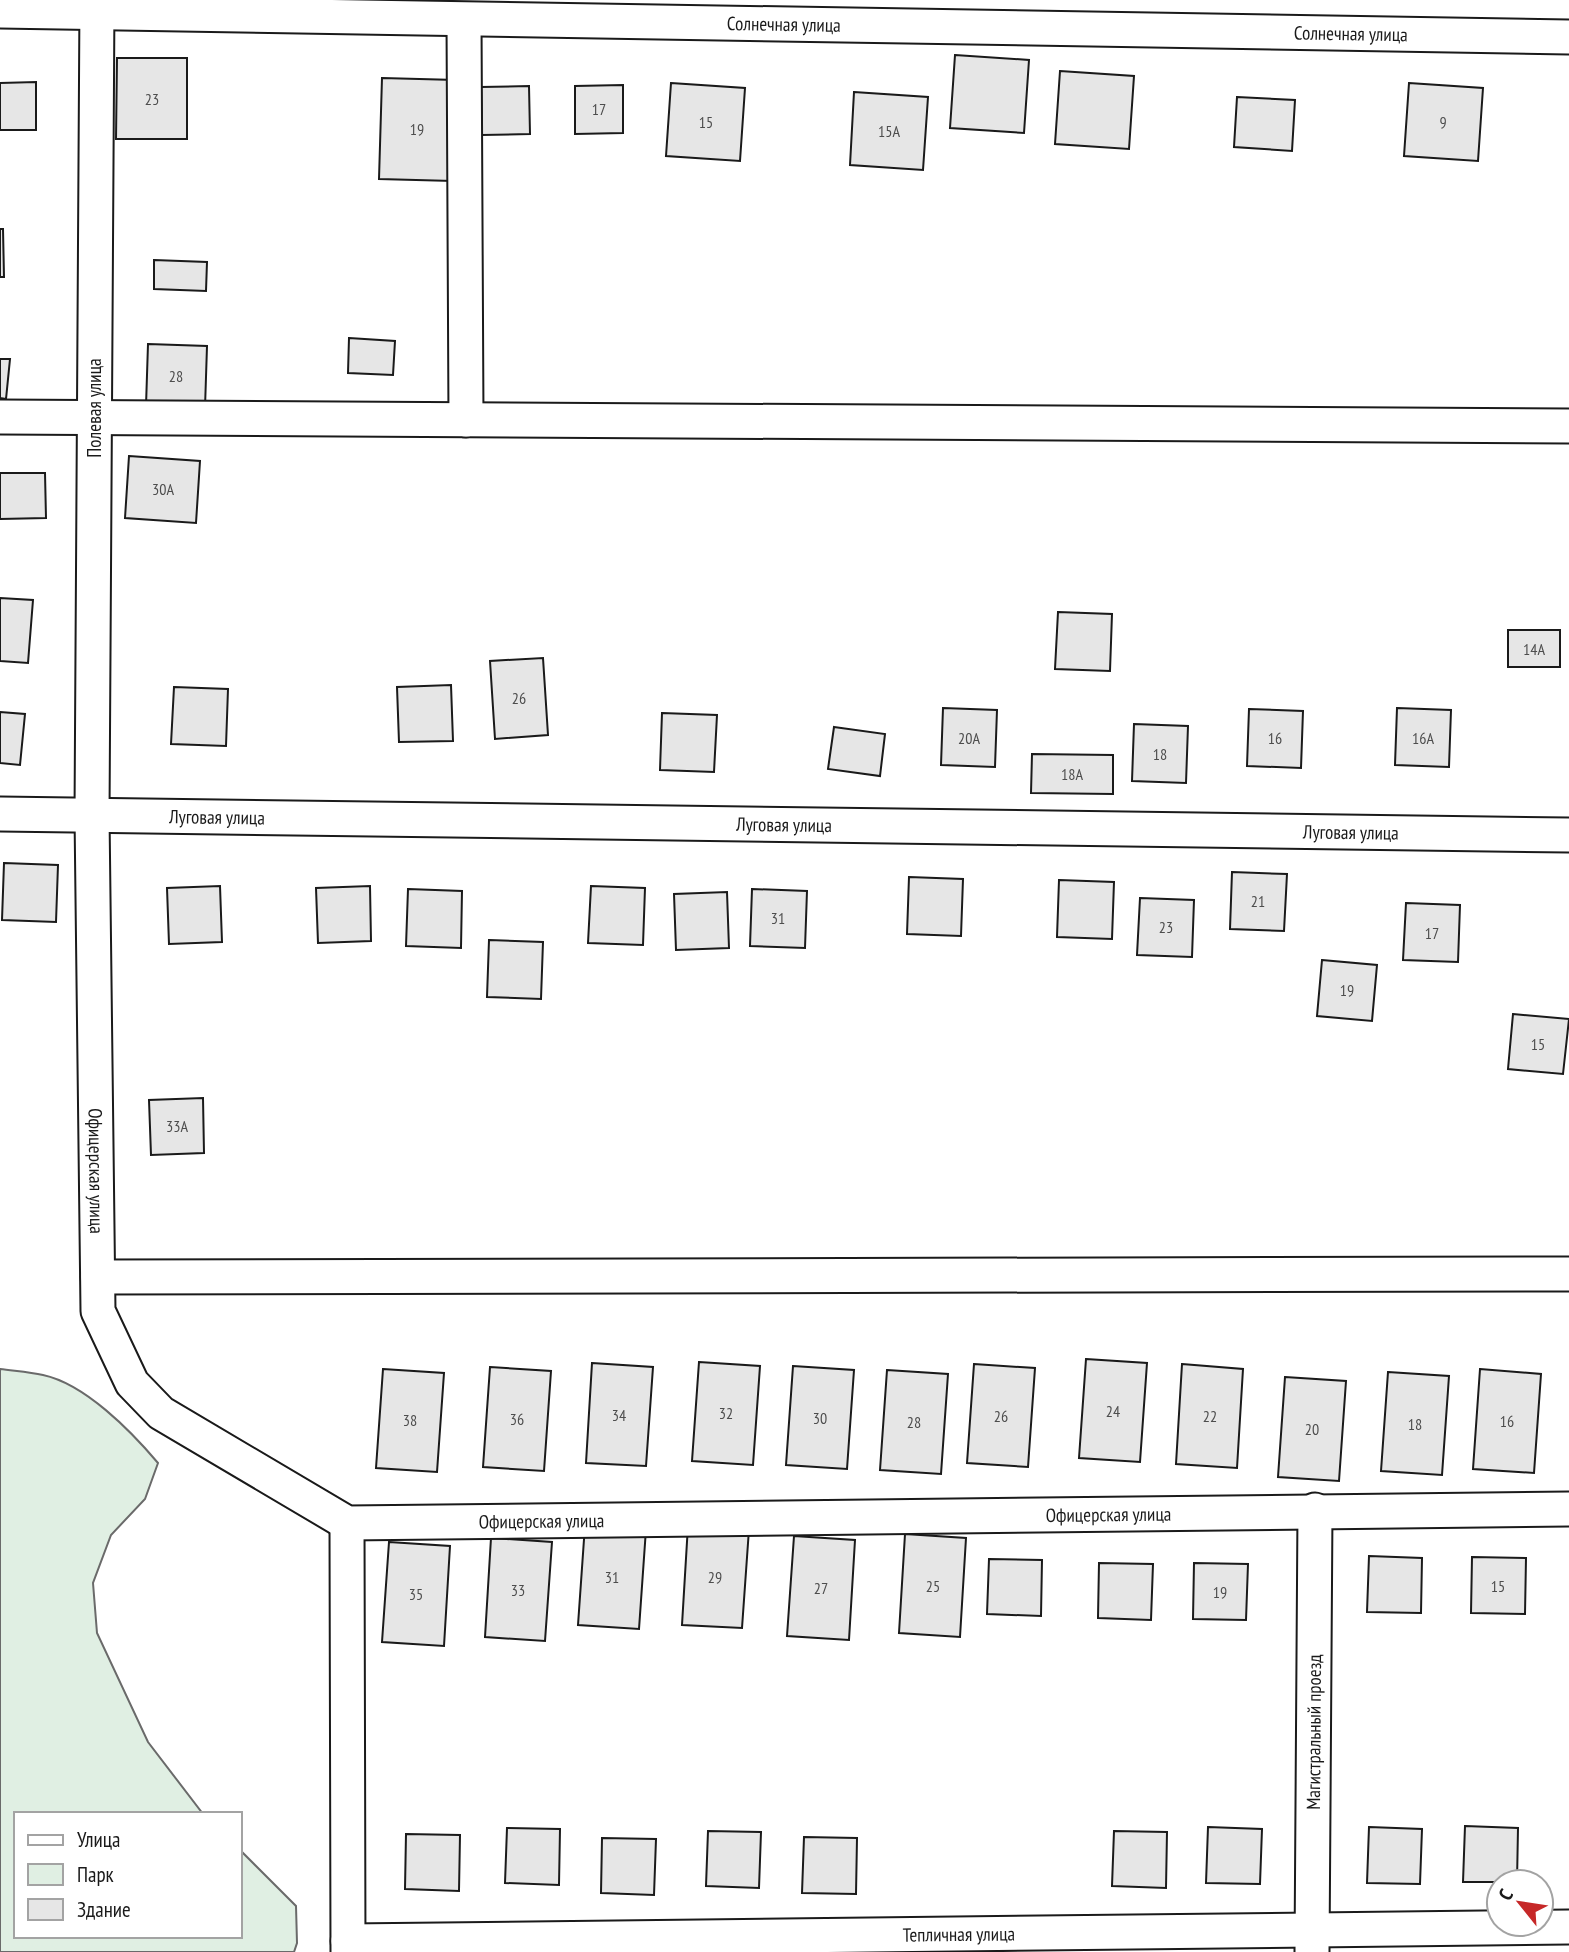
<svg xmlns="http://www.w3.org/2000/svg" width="1569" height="1952" viewBox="0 0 1569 1952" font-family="'PT Sans Narrow',sans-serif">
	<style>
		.green { fill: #e0efe3; stroke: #6a6a6a; stroke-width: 2 }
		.building { fill: #e6e6e6; stroke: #1a1a1a; stroke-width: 2 }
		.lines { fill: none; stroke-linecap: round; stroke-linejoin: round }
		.minor-casing { stroke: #1a1a1a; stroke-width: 37 }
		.minor { stroke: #fff; stroke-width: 33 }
		.labels { text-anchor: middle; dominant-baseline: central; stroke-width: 5; stroke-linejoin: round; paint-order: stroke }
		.number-label { font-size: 16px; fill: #4d4d4d }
		.street-label { font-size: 19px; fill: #1a1a1a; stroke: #fff }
	</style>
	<rect width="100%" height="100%" fill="#fff"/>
	<!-- green -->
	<path class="green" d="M0,1369C14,1371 29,1372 43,1375C85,1384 131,1431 158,1463L145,1499L111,1535L93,1583L97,1633L148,1742L203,1814H16V1936H240V1850L296,1906L297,1943L294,1952H0Z"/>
	<!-- building -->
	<g class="building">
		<path d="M955,55L1029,60L1024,133L950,128Z"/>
		<path d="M117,58H187V139H116Z"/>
		<path d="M1060,71L1134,76L1129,149L1055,144Z"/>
		<path d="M382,78L456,80L453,181L379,179Z"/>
		<path d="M36,82V130H0V83Z"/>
		<path d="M671,83L745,88L740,161L666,156Z"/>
		<path d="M1409,83L1483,88L1478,161L1404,156Z"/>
		<path d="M623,85V133L575,134V86Z"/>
		<path d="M529,86L530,134L482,135L481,87Z"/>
		<path d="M854,92L928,97L923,170L850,165Z"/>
		<path d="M1237,97L1295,100L1292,151L1234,147Z"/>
		<path d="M0,229H3L4,277H0Z"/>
		<path d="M154,260L207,262L206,291L154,289Z"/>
		<path d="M349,338L395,341L393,375L348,373Z"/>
		<path d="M148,344L207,346L205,408L146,406Z"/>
		<path d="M0,359H10L6,399L0,398Z"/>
		<path d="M129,456L200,461L196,523L125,518Z"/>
		<path d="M0,473H45L46,518L0,519Z"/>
		<path d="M0,598L33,600L28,663L0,661Z"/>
		<path d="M1058,612L1112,614L1110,671L1055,669Z"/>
		<rect x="1508" y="630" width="52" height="37"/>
		<path d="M543,658L548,735L495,739L490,661Z"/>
		<path d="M451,685L453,741L399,742L397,687Z"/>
		<path d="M174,687L228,689L226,746L171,744Z"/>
		<path d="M943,708L997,710L995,767L941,765Z"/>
		<path d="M1397,708L1451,710L1449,767L1395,765Z"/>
		<path d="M1249,709L1303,711L1301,768L1247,766Z"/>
		<path d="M0,712L25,714L20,765L0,763Z"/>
		<path d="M662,713L717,715L714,772L660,770Z"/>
		<path d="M1134,724L1188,726L1186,783L1132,781Z"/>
		<path d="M834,727L885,734L880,776L828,769Z"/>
		<path d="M1032,754L1113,755V794L1031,793Z"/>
		<path d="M4,863L58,865L56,922L2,920Z"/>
		<path d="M1232,872L1287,874L1284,931L1230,929Z"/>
		<path d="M909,877L963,879L961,936L907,934Z"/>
		<path d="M1059,880L1114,882L1112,939L1057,937Z"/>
		<path d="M220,886L222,942L169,944L167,888Z"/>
		<path d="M370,886L371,941L318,943L316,888Z"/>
		<path d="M591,886L645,888L643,945L588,943Z"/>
		<path d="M408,889L462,891L461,948L406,946Z"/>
		<path d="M752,889L807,891L805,948L750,946Z"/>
		<path d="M727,892L729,948L676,950L674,894Z"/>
		<path d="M1140,898L1194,900L1192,957L1137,955Z"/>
		<path d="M1406,903L1460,905L1458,962L1403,960Z"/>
		<path d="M489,940L543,942L541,999L487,997Z"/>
		<path d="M1322,960L1377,965L1372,1021L1317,1016Z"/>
		<path d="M1513,1014L1569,1019L1563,1074L1508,1069Z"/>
		<path d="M203,1098L204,1153L151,1155L149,1100Z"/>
		<path d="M1086,1359L1147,1363L1140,1462L1079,1458Z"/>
		<path d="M699,1362L760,1366L753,1465L692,1461Z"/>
		<path d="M592,1363L653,1367L646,1466L586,1463Z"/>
		<path d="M974,1364L1035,1368L1028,1467L967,1463Z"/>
		<path d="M1182,1364L1243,1369L1237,1468L1176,1464Z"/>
		<path d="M793,1366L854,1370L847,1469L786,1465Z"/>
		<path d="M490,1367L551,1371L544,1471L483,1467Z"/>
		<path d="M383,1369L444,1373L437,1472L376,1468Z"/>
		<path d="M1480,1369L1541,1374L1534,1473L1473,1469Z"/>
		<path d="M887,1370L948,1374L941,1474L880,1470Z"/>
		<path d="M1388,1372L1449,1376L1442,1475L1381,1471Z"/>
		<path d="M1285,1377L1346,1381L1339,1481L1278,1477Z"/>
		<path d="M585,1525L646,1529L639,1629L578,1625Z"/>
		<path d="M688,1525L749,1529L742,1628L682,1625Z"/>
		<path d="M905,1534L966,1538L960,1637L899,1633Z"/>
		<path d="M794,1536L855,1540L849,1640L787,1636Z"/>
		<path d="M491,1538L552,1542L545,1641L485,1637Z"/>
		<path d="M389,1542L450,1546L444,1646L382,1642Z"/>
		<path d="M1369,1556L1422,1558L1421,1613L1367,1612Z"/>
		<path d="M1472,1557L1526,1558L1525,1614L1471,1613Z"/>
		<path d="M989,1559L1042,1560L1041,1616L987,1614Z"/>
		<path d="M1099,1563L1153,1564L1151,1620L1098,1618Z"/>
		<path d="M1194,1563L1248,1564L1246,1620L1193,1619Z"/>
		<path d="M1465,1826L1518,1828L1517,1882H1463Z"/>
		<path d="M1208,1827L1262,1829L1260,1884L1206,1883Z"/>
		<path d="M1369,1827L1422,1829L1420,1884L1367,1883Z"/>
		<path d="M507,1828L560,1829L559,1885L505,1883Z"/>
		<path d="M708,1831L761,1832L759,1888L706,1886Z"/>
		<path d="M1114,1831L1167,1832L1166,1888L1112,1886Z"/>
		<path d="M406,1834L460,1835L459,1891L405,1889Z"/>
		<path d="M804,1837L857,1838L856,1894L802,1893Z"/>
		<path d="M602,1838L656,1839L654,1895L601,1893Z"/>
	</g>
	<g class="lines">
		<!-- minor casing -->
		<g class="minor-casing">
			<g id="minor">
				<path id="s1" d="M97,0L92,815L98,1311L132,1383L161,1413L347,1523L1569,1509"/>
				<path id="s2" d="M0,11L1569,37"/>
				<path d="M464,20L466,420"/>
				<path d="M0,417L1569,426"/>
				<path id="s3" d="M0,814L1569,835"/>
				<path d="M98,1277L1569,1274"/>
				<path d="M347,1523L348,1952"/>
				<path id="s4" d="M348,1941L1569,1927"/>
				<path id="s5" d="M1312,1952L1315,1510"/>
			</g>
		</g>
		<!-- minor -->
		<use href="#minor" class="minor"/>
	</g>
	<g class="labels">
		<!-- number labels -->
		<g class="number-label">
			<text x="152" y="99">23</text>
			<text x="599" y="109">17</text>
			<text x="706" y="122">15</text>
			<text x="1443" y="122">9</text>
			<text x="417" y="129">19</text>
			<text x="889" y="131">15А</text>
			<text x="176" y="376">28</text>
			<text x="163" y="489">30А</text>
			<text x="1534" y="649">14А</text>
			<text x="519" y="698">26</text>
			<text x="969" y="738">20А</text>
			<text x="1275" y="738">16</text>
			<text x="1423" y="738">16А</text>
			<text x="1160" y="754">18</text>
			<text x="1072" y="774">18А</text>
			<text x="1258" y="901">21</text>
			<text x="778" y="918">31</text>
			<text x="1166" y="927">23</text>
			<text x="1432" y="933">17</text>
			<text x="1347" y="990">19</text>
			<text x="1538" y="1044">15</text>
			<text x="177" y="1126">33А</text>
			<text x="1113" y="1411">24</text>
			<text x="726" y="1413">32</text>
			<text x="619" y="1415">34</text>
			<text x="1001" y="1416">26</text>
			<text x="1210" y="1416">22</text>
			<text x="820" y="1418">30</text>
			<text x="517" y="1419">36</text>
			<text x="410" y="1420">38</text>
			<text x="1507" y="1421">16</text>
			<text x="914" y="1422">28</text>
			<text x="1415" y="1424">18</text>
			<text x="1312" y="1429">20</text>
			<text x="612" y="1577">31</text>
			<text x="715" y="1577">29</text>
			<text x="933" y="1586">25</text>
			<text x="1498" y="1586">15</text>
			<text x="821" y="1588">27</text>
			<text x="518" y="1590">33</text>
			<text x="1220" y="1592">19</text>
			<text x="416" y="1594">35</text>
		</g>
		<!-- street labels -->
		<g class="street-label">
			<text stroke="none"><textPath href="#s2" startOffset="784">Солнечная улица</textPath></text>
			<text stroke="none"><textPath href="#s2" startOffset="1351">Солнечная улица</textPath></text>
			<text transform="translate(94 408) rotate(-90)">Полевая улица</text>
			<text stroke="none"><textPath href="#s3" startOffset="217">Луговая улица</textPath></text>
			<text stroke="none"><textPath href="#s3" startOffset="784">Луговая улица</textPath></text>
			<text stroke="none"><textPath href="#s3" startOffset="1351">Луговая улица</textPath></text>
			<text stroke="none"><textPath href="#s1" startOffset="1171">Офицерская улица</textPath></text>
			<text stroke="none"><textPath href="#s1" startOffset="2410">Офицерская улица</textPath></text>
			<text stroke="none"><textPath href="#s1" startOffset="1843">Офицерская улица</textPath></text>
			<text stroke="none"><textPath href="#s5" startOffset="220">Магистральный проезд</textPath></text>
			<text stroke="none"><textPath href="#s4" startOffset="611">Тепличная улица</textPath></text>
		</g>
	</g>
	<!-- legend -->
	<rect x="14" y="1812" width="228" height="126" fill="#ffffff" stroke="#a3a3a3" stroke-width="2"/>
	<rect x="28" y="1835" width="35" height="10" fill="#ffffff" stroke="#a3a3a3" stroke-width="2"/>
	<text x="77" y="1847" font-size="21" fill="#1a1a1a">Улица</text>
	<rect x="28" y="1864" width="35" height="21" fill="#e0efe3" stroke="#a3a3a3" stroke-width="2"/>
	<text x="77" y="1882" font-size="21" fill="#1a1a1a">Парк</text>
	<rect x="28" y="1899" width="35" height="21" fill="#e6e6e6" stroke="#a3a3a3" stroke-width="2"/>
	<text x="77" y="1917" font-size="21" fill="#1a1a1a">Здание</text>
	<!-- north arrow -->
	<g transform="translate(1520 1903) rotate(300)"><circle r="33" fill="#ffffff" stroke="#a3a3a3" stroke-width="2"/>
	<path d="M0-5L12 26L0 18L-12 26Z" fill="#c62828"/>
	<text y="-10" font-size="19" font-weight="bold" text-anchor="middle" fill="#1a1a1a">С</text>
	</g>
</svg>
